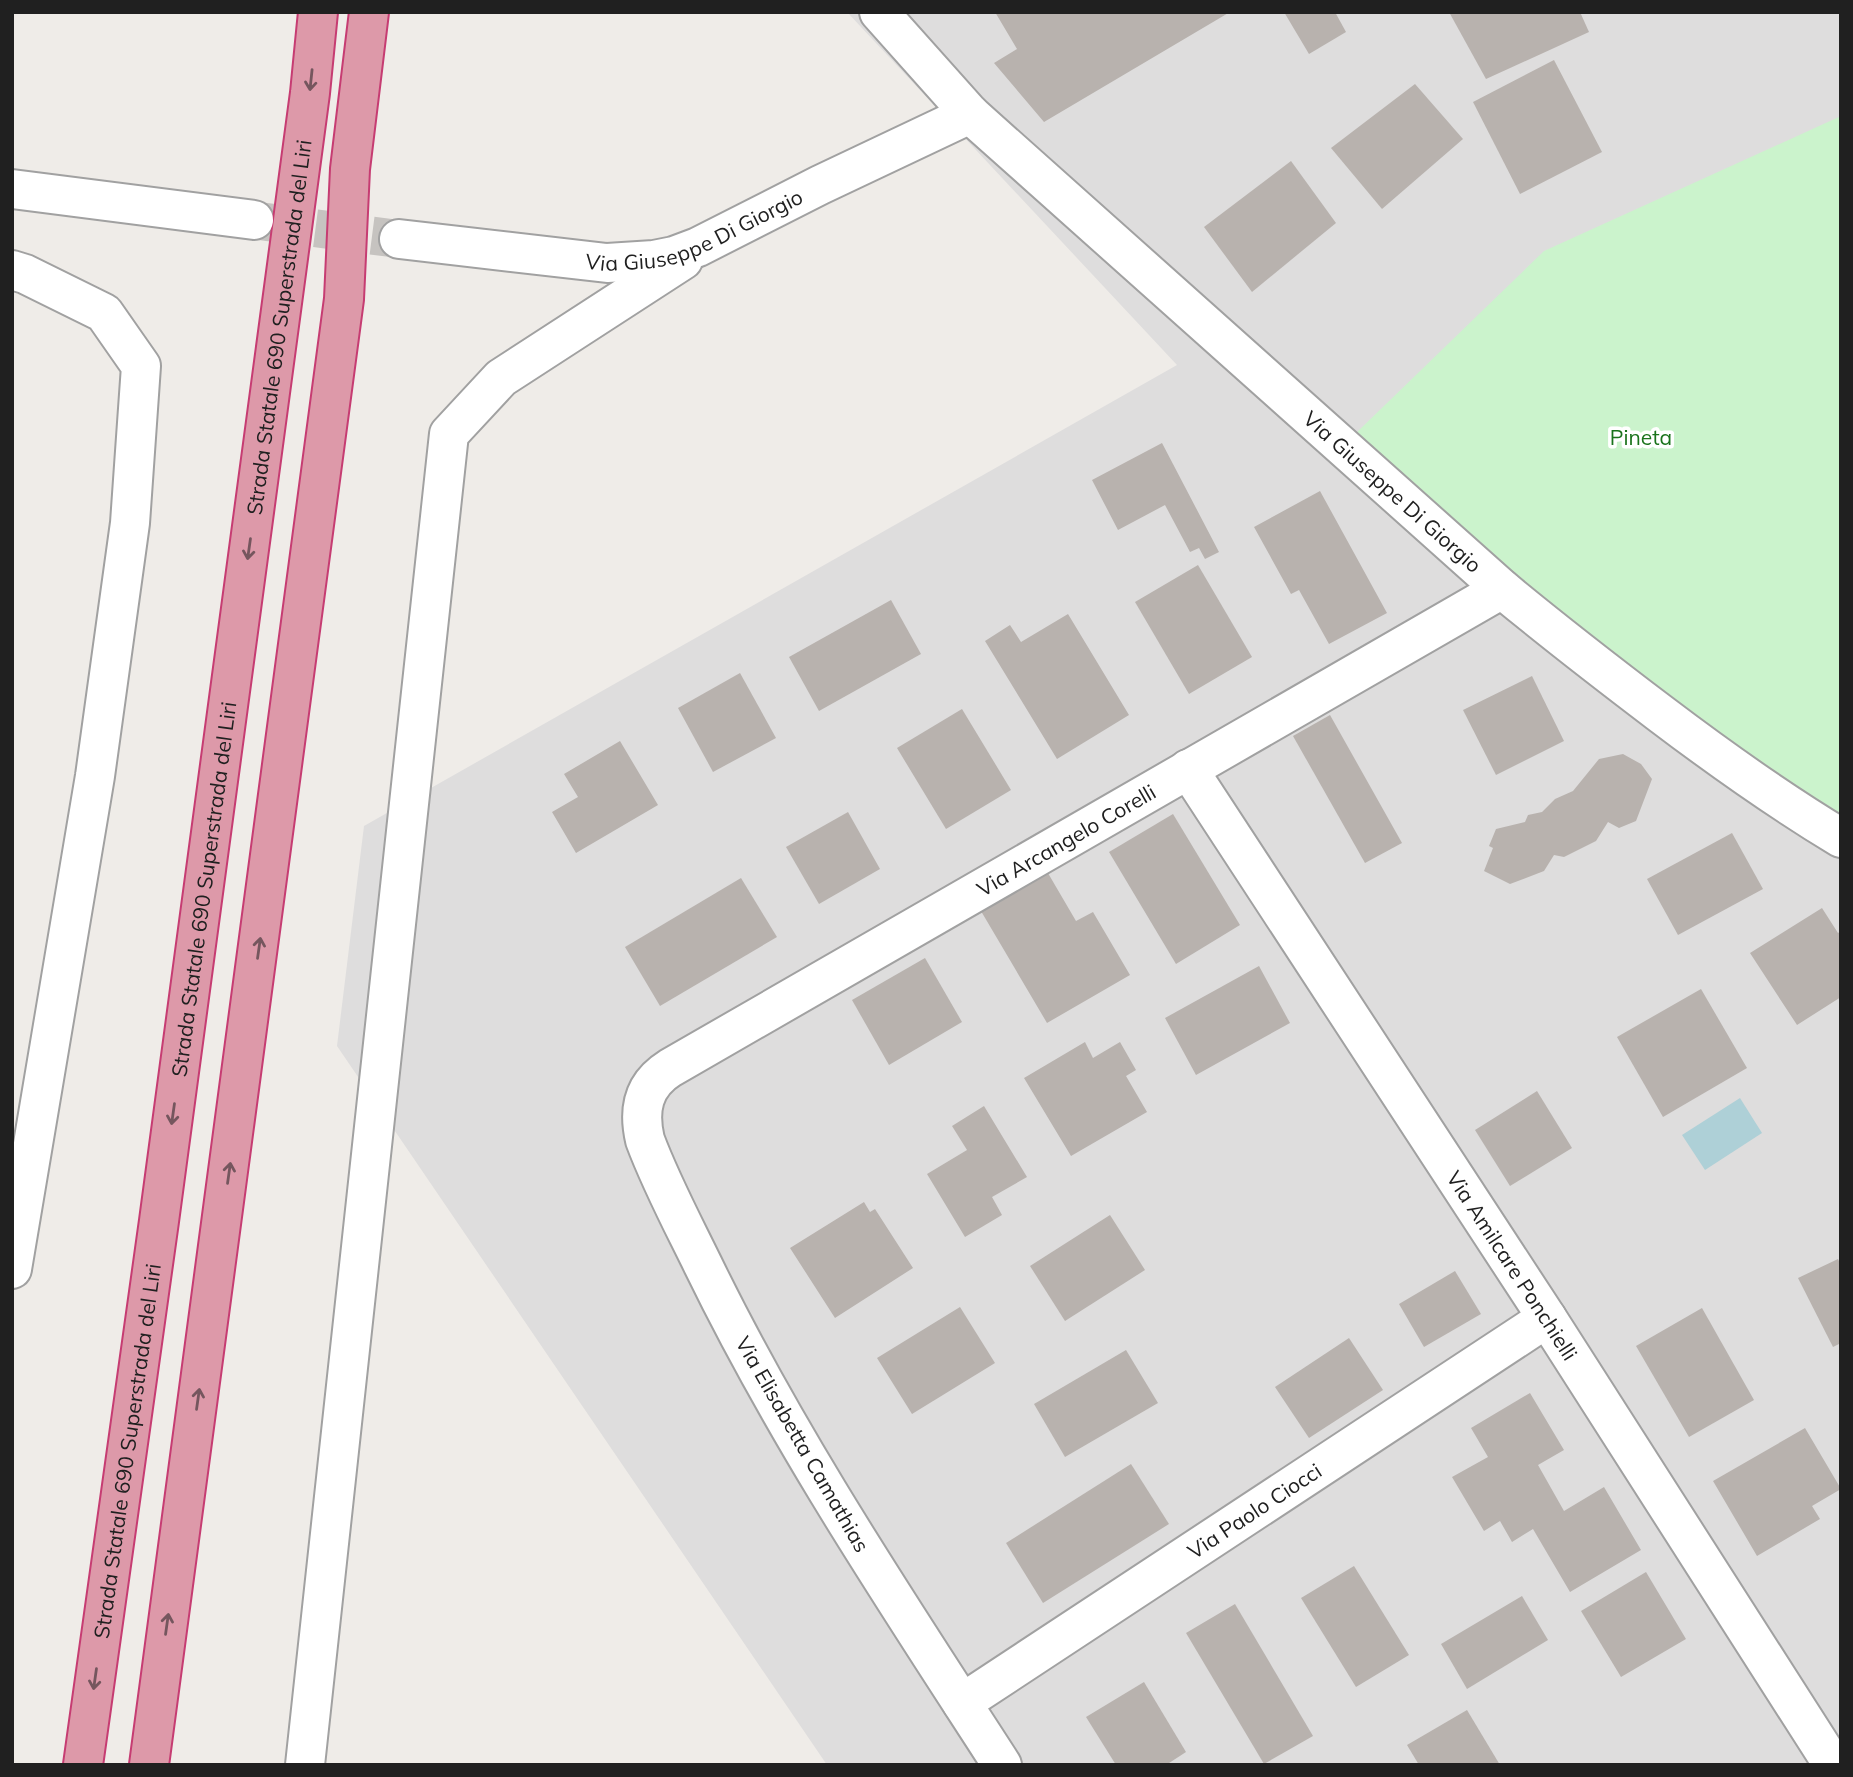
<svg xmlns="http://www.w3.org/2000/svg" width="1853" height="1777" viewBox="0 0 1853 1777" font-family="Mulish,sans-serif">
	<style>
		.residential { fill: #dedddd }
		.park { fill: #cbf3cc }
		.water { fill: #aed0d7 }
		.building { fill: #b8b2ae }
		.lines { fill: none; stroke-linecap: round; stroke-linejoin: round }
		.minor-tunnel { stroke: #c6c3c0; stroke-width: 38; stroke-dasharray: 38 19; stroke-linecap: butt }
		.minor-casing { stroke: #a1a1a1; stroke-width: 42 }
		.highway-casing { stroke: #c63c72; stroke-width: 42 }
		.minor { stroke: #fff; stroke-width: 38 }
		.highway { stroke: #dd99a9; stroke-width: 38 }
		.oneway { stroke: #75565e }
		.labels { text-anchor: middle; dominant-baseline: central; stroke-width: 7; stroke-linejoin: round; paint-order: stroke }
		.street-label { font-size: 21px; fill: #202020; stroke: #fff }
		.park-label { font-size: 21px; fill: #1a731c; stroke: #fff }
	</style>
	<rect width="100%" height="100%" fill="#efece8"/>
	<!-- residential -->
	<path class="residential" d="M847,12H1841V1765H827L337,1046L364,826L1177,365Z"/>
	<!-- park -->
	<path class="park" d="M1841,116V838L1717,756L1355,434L1544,251Z"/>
	<!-- water -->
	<path class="water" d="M1740,1098L1762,1133L1705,1170L1682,1135Z"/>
	<!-- building -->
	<g class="building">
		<path d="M995,12H1230L1044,122L994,63L1017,49Z"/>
		<path d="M1284,12H1335L1346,32L1309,54Z"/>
		<path d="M1449,12H1580L1589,32L1486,79Z"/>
		<path d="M1554,60L1602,152L1520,194L1473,102Z"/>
		<path d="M1415,84L1463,139L1382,209L1331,148Z"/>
		<path d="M1291,161L1336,223L1252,292L1204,227Z"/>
		<path d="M1162,443L1219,552L1205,559L1199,548L1190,552L1165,505L1118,530L1092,480Z"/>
		<path d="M1320,491L1387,613L1329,644L1299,590L1291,594L1254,527Z"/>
		<path d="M1198,565L1252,657L1189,694L1135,602Z"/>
		<path d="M891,600L921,654L819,711L789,657Z"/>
		<path d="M1068,614L1129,715L1057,759L985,641L1010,625L1021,642Z"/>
		<path d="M740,673L776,738L713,772L678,708Z"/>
		<path d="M1532,676L1564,741L1496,775L1463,710Z"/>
		<path d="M962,709L1011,790L946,829L897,748Z"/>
		<path d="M1330,715L1402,843L1365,863L1293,736Z"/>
		<path d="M620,741L658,805L576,853L552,812L578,797L564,774Z"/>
		<path d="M1623,754L1641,764L1652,779L1636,821L1619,828L1608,822L1596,841L1564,857L1554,855L1544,871L1510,884L1484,871L1493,848L1489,846L1496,829L1525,822L1528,815L1542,812L1555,799L1573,791L1599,759Z"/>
		<path d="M848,812L880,869L819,904L786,847Z"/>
		<path d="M1173,814L1240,925L1176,964L1109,852Z"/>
		<path d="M1732,833L1763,889L1678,935L1647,879Z"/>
		<path d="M1045,868L1076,921L1093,912L1130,975L1047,1023L978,906Z"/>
		<path d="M741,878L777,937L660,1006L625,947Z"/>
		<path d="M1822,908L1838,933L1841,931V997L1797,1025L1750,953Z"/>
		<path d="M925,958L962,1022L889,1065L852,1000Z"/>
		<path d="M1259,966L1290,1023L1196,1075L1165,1018Z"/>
		<path d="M1701,989L1747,1068L1663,1117L1617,1037Z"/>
		<path d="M1085,1042L1093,1058L1120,1042L1136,1070L1126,1076L1147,1112L1071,1156L1024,1078Z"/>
		<path d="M1537,1091L1572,1148L1510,1186L1475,1130Z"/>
		<path d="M984,1106L1027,1177L992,1197L1002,1215L965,1237L927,1174L967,1150L952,1126Z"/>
		<path d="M864,1202L870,1212L875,1209L913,1268L835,1318L790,1248Z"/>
		<path d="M1110,1215L1145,1270L1065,1321L1030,1266Z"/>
		<path d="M1838,1259L1841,1265V1343L1833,1347L1798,1278Z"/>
		<path d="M1455,1271L1481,1314L1424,1347L1399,1304Z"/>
		<path d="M960,1307L995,1363L912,1414L877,1358Z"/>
		<path d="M1702,1308L1754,1400L1689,1437L1636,1346Z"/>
		<path d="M1349,1338L1383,1390L1309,1438L1275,1387Z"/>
		<path d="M1126,1350L1158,1403L1065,1457L1034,1404Z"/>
		<path d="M1530,1393L1564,1450L1538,1465L1564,1511L1604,1487L1641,1550L1570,1592L1533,1529L1512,1542L1500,1521L1484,1531L1452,1477L1488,1457L1471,1428Z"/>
		<path d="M1805,1428L1841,1489L1812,1506L1820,1519L1757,1556L1713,1481Z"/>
		<path d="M1131,1464L1169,1524L1043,1603L1006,1543Z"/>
		<path d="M1354,1566L1409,1655L1356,1687L1301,1598Z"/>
		<path d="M1646,1572L1686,1639L1621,1677L1581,1611Z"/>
		<path d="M1522,1596L1548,1640L1467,1689L1441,1644Z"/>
		<path d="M1235,1604L1313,1736L1264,1764L1186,1633Z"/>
		<path d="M1144,1682L1186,1752L1166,1765H1116L1086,1717Z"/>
		<path d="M1467,1710L1500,1765H1419L1407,1745Z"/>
	</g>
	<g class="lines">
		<!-- minor-tunnel -->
		<path class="minor-tunnel" d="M259,221L399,239"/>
		<!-- minor casing -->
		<g class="minor-casing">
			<g id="minor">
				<path d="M879,12L970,114"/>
				<path d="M12,189L254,220"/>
				<path id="s1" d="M399,239L607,263L654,260L674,256L698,247L820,185L970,114L1502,589C1554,632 1607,673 1661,714C1719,758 1778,800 1841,838"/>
				<path d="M12,270L25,274L104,313L141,366L130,523L95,776L12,1269"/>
				<path id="s2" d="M1188,769L1547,1318L1833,1765"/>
				<path id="s3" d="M962,1703L1547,1318"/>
				<path d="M305,1765L449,434L501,378L683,260"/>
				<path id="s4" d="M1002,1765C896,1601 788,1440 703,1265C683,1224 661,1183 645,1140C638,1110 643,1085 670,1068L1502,589"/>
			</g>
		</g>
		<!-- highway casing -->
		<g class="highway-casing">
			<g id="highway">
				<path id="s5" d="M83,1765L159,1221L290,243L310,93L318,12"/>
				<path d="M149,1765L344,299L350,169L369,12"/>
			</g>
		</g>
		<!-- minor -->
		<use href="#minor" class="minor"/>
		<!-- highway -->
		<use href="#highway" class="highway"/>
	</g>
	<!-- one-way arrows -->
	<defs><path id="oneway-shaft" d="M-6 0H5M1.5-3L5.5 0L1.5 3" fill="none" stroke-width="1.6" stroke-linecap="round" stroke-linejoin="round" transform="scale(1.75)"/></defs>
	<g class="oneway">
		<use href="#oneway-shaft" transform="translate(311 80) rotate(96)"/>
		<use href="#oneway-shaft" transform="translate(249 549) rotate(98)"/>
		<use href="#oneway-shaft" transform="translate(259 948) rotate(-82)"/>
		<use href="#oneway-shaft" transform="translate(173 1114) rotate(98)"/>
		<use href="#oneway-shaft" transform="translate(229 1173) rotate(-82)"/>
		<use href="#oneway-shaft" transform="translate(198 1399) rotate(-82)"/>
		<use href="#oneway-shaft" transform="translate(167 1624) rotate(-82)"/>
		<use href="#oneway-shaft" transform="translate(95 1679) rotate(98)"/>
	</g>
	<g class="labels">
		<!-- street labels -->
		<g class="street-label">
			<text stroke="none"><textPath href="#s1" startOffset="303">Via Giuseppe Di Giorgio</textPath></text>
			<text stroke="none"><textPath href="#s5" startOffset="1451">Strada Statale 690 Superstrada del Liri</textPath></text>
			<text stroke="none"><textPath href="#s1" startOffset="1172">Via Giuseppe Di Giorgio</textPath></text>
			<text stroke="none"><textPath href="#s4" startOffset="1260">Via Arcangelo Corelli</textPath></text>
			<text stroke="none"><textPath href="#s5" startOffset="884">Strada Statale 690 Superstrada del Liri</textPath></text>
			<text stroke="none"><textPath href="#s2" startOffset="593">Via Amilcare Ponchielli</textPath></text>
			<text transform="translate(803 1444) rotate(60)">Via Elisabetta Camathias</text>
			<text stroke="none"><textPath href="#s5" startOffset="317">Strada Statale 690 Superstrada del Liri</textPath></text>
			<text stroke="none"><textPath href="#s3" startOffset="350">Via Paolo Ciocci</textPath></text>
		</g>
		<!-- park labels -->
		<g class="park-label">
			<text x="1641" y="437">Pineta</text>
		</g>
	</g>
	<!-- border -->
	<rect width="1853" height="1777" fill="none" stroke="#202020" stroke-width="28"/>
</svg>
